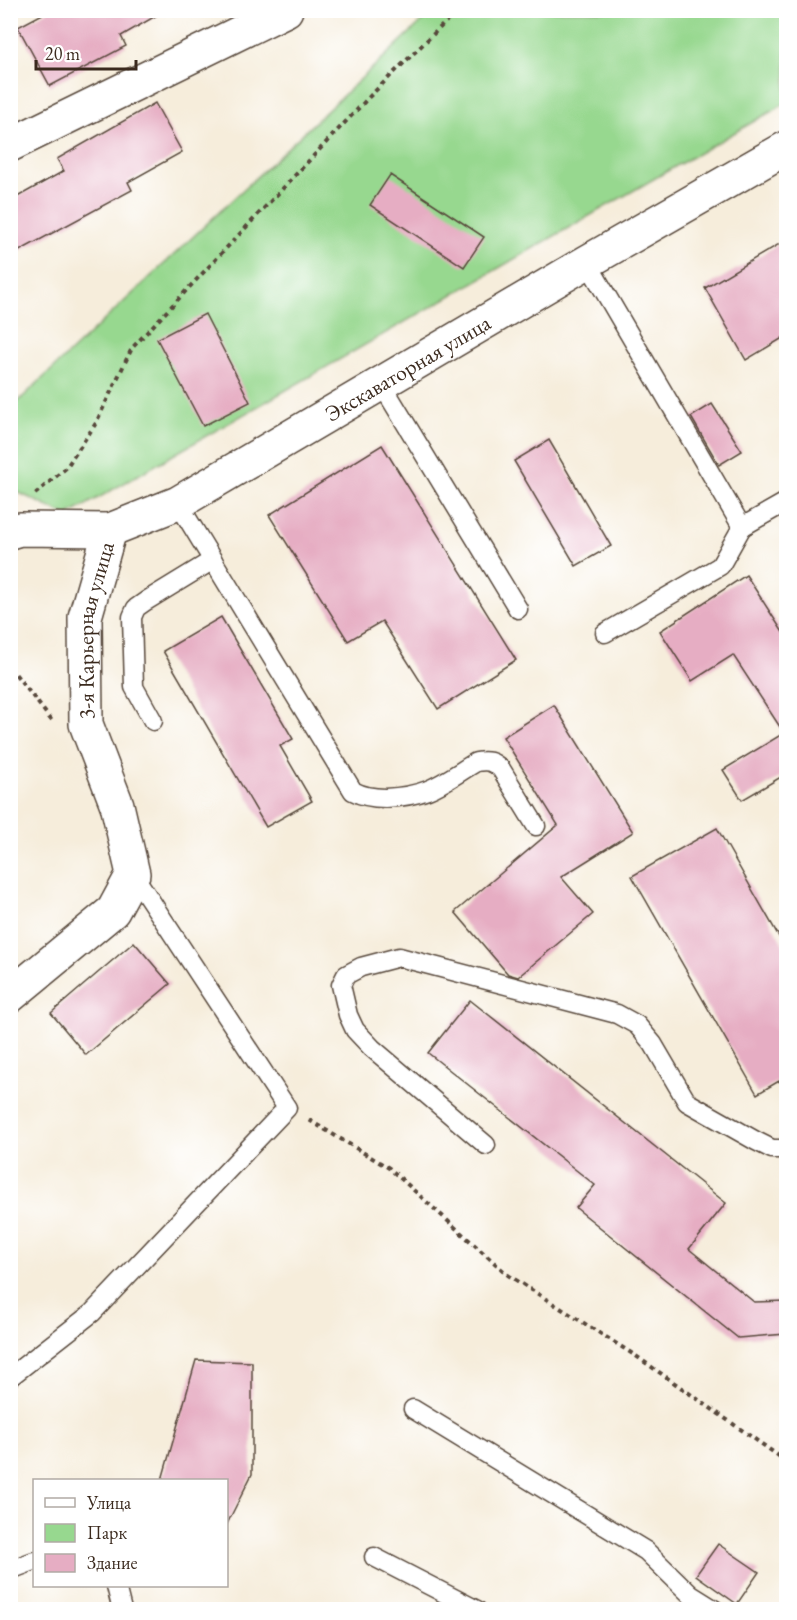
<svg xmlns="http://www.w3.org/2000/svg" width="797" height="1620" viewBox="0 0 797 1620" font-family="'EB Garamond',serif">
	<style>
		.green { fill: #97d88f; stroke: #698156; stroke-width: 1.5 }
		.building { fill: #e6adc3 }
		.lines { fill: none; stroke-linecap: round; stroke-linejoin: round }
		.lane-casing { stroke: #57473a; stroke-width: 21 }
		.street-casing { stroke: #57473a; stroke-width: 36 }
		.path { stroke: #57473a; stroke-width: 4; stroke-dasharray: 4.5 4.5; stroke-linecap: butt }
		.lane { stroke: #fff; stroke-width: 18 }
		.street { stroke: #fff; stroke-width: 33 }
		.labels { text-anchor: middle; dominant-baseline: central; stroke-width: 4.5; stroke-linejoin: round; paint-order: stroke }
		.street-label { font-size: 22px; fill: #3b2a1e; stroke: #fff }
	</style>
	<rect width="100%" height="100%" fill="#fff"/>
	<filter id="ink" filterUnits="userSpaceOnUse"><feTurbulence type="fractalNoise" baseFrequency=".0167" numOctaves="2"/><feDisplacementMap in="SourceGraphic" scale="12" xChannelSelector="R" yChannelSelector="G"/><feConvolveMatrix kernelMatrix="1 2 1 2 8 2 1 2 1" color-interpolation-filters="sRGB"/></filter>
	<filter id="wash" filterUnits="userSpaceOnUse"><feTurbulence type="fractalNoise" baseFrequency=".008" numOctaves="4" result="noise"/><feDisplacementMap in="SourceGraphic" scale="24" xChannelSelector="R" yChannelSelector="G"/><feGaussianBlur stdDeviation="1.35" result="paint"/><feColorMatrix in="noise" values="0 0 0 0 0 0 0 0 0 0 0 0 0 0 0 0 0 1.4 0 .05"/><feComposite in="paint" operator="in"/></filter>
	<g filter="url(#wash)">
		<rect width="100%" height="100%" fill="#f6eddb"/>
		<!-- green -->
		<path class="green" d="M433,11H786V103L67,516L11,489V408Z"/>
		<g id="blocks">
			<!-- building -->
			<g class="building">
				<path d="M50,10H166L121,36L126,46L50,86L18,27Z"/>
				<path d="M155,103L182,152L128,182L132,190L10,256V201L64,171L57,159Z"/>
				<path d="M390,175L484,237L464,267L370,205Z"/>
				<path d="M786,240V336L746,360L705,288Z"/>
				<path d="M205,314L250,402L203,426L157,339Z"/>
				<path d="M712,404L742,451L719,465L691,417Z"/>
				<path d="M549,440L611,546L576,566L514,461Z"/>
				<path d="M382,445L516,660L438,709L382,621L348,641L269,515Z"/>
				<path d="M746,575L786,637V774L742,800L723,770L784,733L733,655L692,681L660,631Z"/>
				<path d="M221,617L293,739L280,746L312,801L266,827L163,651Z"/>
				<path d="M554,705L633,832L561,877L593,914L518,977L508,974L455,912L558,825L503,737Z"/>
				<path d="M717,828L786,949V1077L757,1094L632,876Z"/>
				<path d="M134,942L170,984L86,1055L51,1013Z"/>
				<path d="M470,1000L726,1203L689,1249L754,1302L786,1301V1334L738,1338L576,1208L595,1185L428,1053Z"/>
				<path d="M196,1360L252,1362V1474L226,1526V1480H162Z"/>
				<path d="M718,1544L759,1572L737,1604L696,1575Z"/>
			</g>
		</g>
	</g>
	<g filter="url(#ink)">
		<use href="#blocks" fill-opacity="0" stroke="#57473a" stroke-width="1.5"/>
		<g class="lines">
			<!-- lane casing -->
			<g class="lane-casing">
				<g id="lane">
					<path d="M587,262L742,527L786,502"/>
					<path d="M381,383L518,609"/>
					<path d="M178,503L353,791C364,797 374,798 385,798C429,796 440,784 476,762C487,760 493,761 501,769L536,826"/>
					<path d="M605,633L720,566L742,527"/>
					<path d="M153,721L134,687L132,617L136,608L146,601L213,560"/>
					<path d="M486,1145L372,1048L355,1030L348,1015L341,985L346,975L361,967L399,957L617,1014L637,1025L653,1044L687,1102L756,1141L772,1149H786"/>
					<path d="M10,1377L92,1313L287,1108L133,874"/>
					<path d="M413,1409L646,1551L691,1595L715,1610"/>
					<path d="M374,1557L477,1610"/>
					<path d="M10,1570L34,1561"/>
					<path d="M116,1586L122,1610"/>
				</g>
			</g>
			<!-- street casing -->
			<g class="street-casing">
				<g id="street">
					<path d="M10,145L286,10"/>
					<path id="s1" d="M10,532L20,529L110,530L178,503L587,262L786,148"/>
					<path id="s2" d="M10,996L113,911L133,874L117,805L86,724L85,617L110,530"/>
				</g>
			</g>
			<!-- path -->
			<g class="path">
				<path d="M35,494L66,468L96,423L132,348L370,96L458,10"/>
				<path d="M10,667L52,721"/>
				<path d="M309,1120L389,1168L508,1275L636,1356L786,1461"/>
			</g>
			<!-- lane -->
			<use href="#lane" class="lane"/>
			<!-- street -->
			<use href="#street" class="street"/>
		</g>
	</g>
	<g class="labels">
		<!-- street labels -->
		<g class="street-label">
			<text stroke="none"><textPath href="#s1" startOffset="440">Экскаваторная улица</textPath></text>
			<text stroke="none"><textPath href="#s2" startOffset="428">3-я Карьерная улица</textPath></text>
		</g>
	</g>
	<!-- margin -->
	<rect width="797" height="1620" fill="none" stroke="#fff" stroke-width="36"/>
	<!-- legend -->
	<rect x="33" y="1479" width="195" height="108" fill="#ffffff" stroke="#b1aaa5" stroke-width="1.5"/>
	<rect x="45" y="1498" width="30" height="9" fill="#ffffff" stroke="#b1aaa5" stroke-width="1.5"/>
	<text x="87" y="1509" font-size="18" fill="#3b2a1e">Улица</text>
	<rect x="45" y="1524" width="30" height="18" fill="#97d88f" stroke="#b1aaa5" stroke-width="1.5"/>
	<text x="87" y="1539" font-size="18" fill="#3b2a1e">Парк</text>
	<rect x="45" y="1554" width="30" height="18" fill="#e6adc3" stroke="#b1aaa5" stroke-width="1.5"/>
	<text x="87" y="1569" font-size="18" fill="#3b2a1e">Здание</text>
	<!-- scale -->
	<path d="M36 60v9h100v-9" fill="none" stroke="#3b2a1e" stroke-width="3"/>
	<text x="45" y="60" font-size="18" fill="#3b2a1e" stroke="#ffffff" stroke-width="4.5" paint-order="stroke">20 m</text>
</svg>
